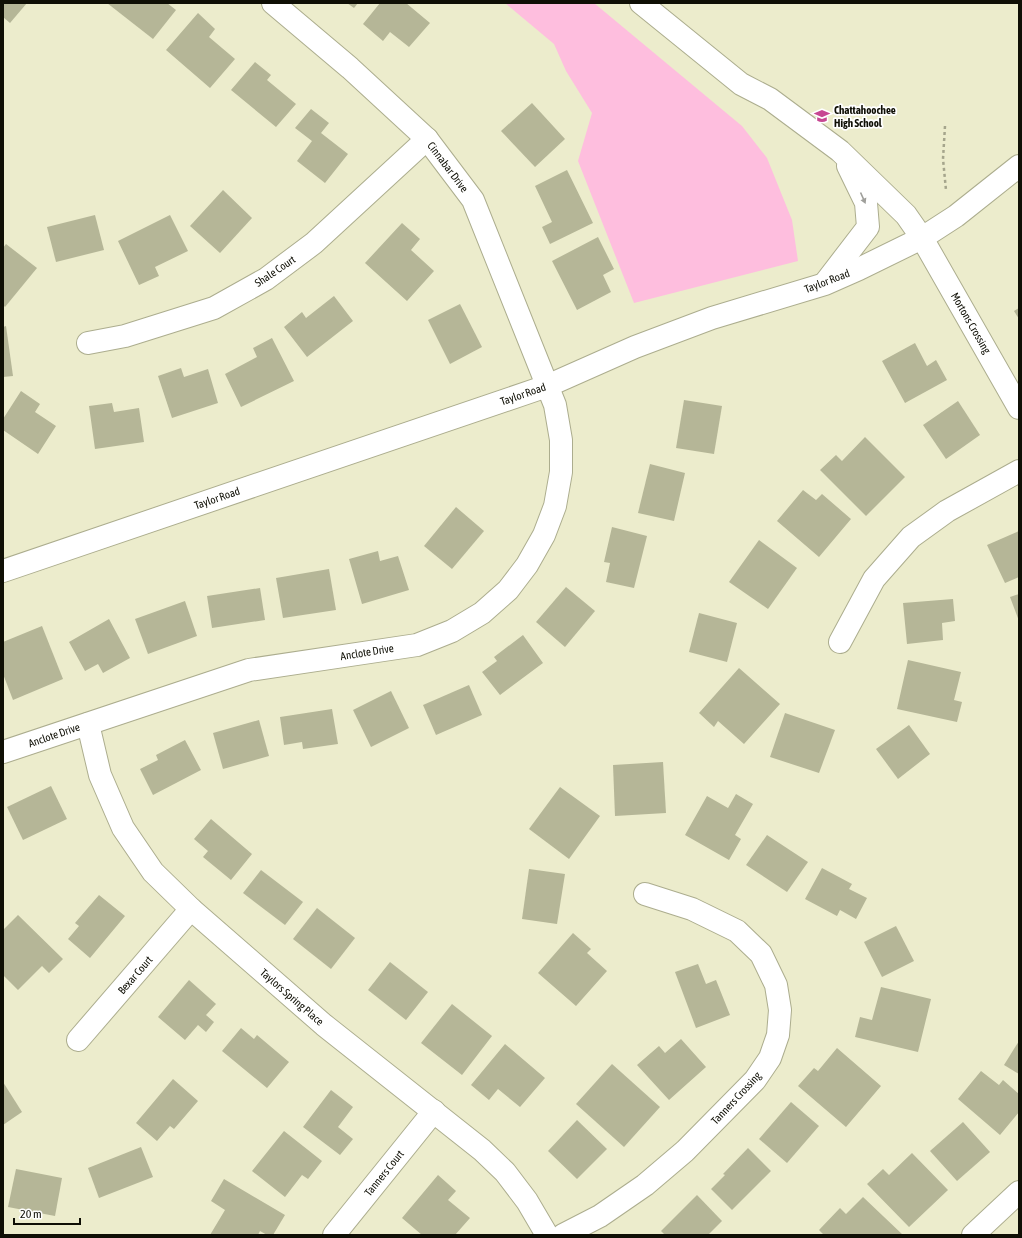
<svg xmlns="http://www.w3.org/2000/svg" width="1022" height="1238" viewBox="0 0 1022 1238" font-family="'Asap Condensed',sans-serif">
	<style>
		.green { fill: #febede }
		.building { fill: #b5b697 }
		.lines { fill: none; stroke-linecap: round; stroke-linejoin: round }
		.minor-casing { stroke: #acad8e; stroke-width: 24 }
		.path { stroke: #a5a58c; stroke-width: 2.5; stroke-dasharray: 3 3; stroke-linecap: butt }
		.minor { stroke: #fff; stroke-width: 22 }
		.oneway { fill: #9f9f9b }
		.labels { text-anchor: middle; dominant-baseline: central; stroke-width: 3.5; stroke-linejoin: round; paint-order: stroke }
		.poi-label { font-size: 11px; font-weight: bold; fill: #0f0f05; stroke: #fff; text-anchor: start }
		.street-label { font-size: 11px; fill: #0f0f05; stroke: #fff }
	</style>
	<rect width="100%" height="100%" fill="#ececcc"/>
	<!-- green -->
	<path class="green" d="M505,3H594L742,126L767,158L792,220L798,261L634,303L578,161L592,113L566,71L554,44Z"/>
	<!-- building -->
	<g class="building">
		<path d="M3,3H27L10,23L3,17Z"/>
		<path d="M107,3H167L176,10L153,39Z"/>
		<path d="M347,3H358L354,8Z"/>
		<path d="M380,3H406L430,23L409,47L390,32L383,41L363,24Z"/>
		<path d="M198,13L215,29L209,37L235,59L210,88L166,50Z"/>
		<path d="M255,62L271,75L267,80L296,104L276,127L231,90Z"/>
		<path d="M532,103L565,139L535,167L501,131Z"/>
		<path d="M311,109L329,123L321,133L348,154L325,183L297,161L312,141L295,128Z"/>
		<path d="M567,170L593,223L550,244L542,227L552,222L535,186Z"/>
		<path d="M223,190L252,218L220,253L190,226Z"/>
		<path d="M95,215L104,250L56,262L47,227Z"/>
		<path d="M170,215L188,251L155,267L159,276L139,285L118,241Z"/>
		<path d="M402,223L420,239L411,250L434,271L407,301L365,263Z"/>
		<path d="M598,237L614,269L603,275L611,292L577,310L552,261Z"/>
		<path d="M6,244L37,268L5,307L3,305V248Z"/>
		<path d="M334,296L353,321L307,357L284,327L302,312L306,318Z"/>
		<path d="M460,304L482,347L450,364L428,320Z"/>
		<path d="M1019,308V319L1014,311Z"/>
		<path d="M6,326L13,376L3,377V327Z"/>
		<path d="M272,338L294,381L241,407L225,374L257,357L253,348Z"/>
		<path d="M915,343L927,366L936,360L947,380L905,403L882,361Z"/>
		<path d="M181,368L184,377L208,369L218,403L172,418L158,376Z"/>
		<path d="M21,391L40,404L35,412L56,426L38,454L3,430V419Z"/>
		<path d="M684,400L722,406L714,454L676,448Z"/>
		<path d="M958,401L980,435L946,459L923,425Z"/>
		<path d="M112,403L114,412L139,408L144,442L95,449L89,406Z"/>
		<path d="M865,437L905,477L866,516L820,470L836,455L842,461Z"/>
		<path d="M650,464L685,473L674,521L638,513Z"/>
		<path d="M803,490L816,500L822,494L851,519L819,557L777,521Z"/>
		<path d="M456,507L484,531L452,569L424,546Z"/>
		<path d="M612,527L647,536L634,588L606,582L610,563L604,562Z"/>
		<path d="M1019,531V577L1005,583L987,545Z"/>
		<path d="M759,540L797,568L768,609L729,582Z"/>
		<path d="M378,551L380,561L398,556L409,590L362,604L349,559Z"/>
		<path d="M329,569L336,610L283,618L276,578Z"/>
		<path d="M566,587L595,611L565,647L536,622Z"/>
		<path d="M260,588L265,620L212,628L207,596Z"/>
		<path d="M1019,594V621L1010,597Z"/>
		<path d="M953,599L955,621L942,623L943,640L907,644L903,603Z"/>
		<path d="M185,601L197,636L148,654L135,619Z"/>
		<path d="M699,613L737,623L727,662L689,652Z"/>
		<path d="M109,619L130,658L103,673L98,664L85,671L69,642Z"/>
		<path d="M42,626L63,679L13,700L3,674V642Z"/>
		<path d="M523,635L543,663L500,695L482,672L497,661L494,657Z"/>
		<path d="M908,660L961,672L954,700L962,702L957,722L897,709Z"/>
		<path d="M739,668L780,704L744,744L718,721L714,727L699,713Z"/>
		<path d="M469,685L482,715L436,735L423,705Z"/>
		<path d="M391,691L409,728L371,747L353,710Z"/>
		<path d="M332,709L338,744L303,749L302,742L284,745L280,717Z"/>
		<path d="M785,713L835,730L819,773L770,757Z"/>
		<path d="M259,720L269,756L223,769L213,733Z"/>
		<path d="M909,725L930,754L898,779L876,749Z"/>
		<path d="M185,740L201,770L153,795L140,769L158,760L156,755Z"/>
		<path d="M663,762L666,813L615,816L613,765Z"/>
		<path d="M51,786L67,819L23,840L7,807Z"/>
		<path d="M560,787L600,816L569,859L529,829Z"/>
		<path d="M736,794L753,804L735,835L741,839L729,860L685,835L707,796L728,808Z"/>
		<path d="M211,819L252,854L231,880L203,857L208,851L194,839Z"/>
		<path d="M767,835L808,862L787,892L746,865Z"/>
		<path d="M822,868L852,884L849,889L867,898L856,919L840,910L837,916L805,899Z"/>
		<path d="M529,869L565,874L557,924L522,919Z"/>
		<path d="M261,870L303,902L285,925L243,893Z"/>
		<path d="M99,895L125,916L90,958L68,939L79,926L75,923Z"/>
		<path d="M317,908L355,938L331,969L293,939Z"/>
		<path d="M18,915L63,959L49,973L42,966L18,990L3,975V930Z"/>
		<path d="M896,926L914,961L882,977L864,942Z"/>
		<path d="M573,933L591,949L587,953L607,971L576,1006L538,973Z"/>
		<path d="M390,962L428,992L406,1020L368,990Z"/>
		<path d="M698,964L706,984L716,980L730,1015L696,1028L675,972Z"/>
		<path d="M189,980L216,1004L206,1015L214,1022L206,1032L198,1025L185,1040L158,1017Z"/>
		<path d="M881,987L931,999L918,1052L855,1037L860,1017L872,1020Z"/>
		<path d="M452,1004L492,1036L462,1075L421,1043Z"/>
		<path d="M241,1028L254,1039L257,1035L289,1062L267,1088L222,1051Z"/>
		<path d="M681,1039L706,1067L669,1100L637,1065L659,1046L665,1053Z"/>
		<path d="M1019,1041V1074L1004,1065Z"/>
		<path d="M505,1044L545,1078L520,1107L498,1089L489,1100L471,1085Z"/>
		<path d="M837,1048L881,1086L846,1127L798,1086L814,1068L818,1071Z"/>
		<path d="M612,1064L660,1107L624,1147L576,1104Z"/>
		<path d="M981,1071L999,1085L1003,1080L1019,1094V1112L1000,1135L958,1099Z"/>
		<path d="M173,1079L198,1101L174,1129L170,1126L157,1141L136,1123Z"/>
		<path d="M3,1082L22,1112L3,1125Z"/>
		<path d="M331,1090L353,1107L338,1127L353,1139L340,1155L303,1127Z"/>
		<path d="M791,1102L819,1126L787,1163L759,1139Z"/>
		<path d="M577,1120L607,1149L577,1179L548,1151Z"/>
		<path d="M963,1122L990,1152L957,1181L930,1151Z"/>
		<path d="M284,1131L322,1161L308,1179L302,1175L285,1197L252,1171Z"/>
		<path d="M141,1147L153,1177L99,1198L88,1168Z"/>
		<path d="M748,1148L771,1171L732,1210L711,1189L725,1175L723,1174Z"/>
		<path d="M912,1153L948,1190L909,1227L867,1184L883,1169L889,1175Z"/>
		<path d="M16,1169L62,1178L55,1216L8,1207Z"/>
		<path d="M438,1175L456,1191L448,1200L470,1218L455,1235H422L402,1218Z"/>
		<path d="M224,1179L285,1215L273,1235H267L260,1231L258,1235H210L225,1210L211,1201Z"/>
		<path d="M697,1195L722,1221L708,1235H665L661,1231Z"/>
		<path d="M863,1197L903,1235H824L819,1230L840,1208L846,1214Z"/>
	</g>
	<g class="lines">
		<!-- minor casing -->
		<g class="minor-casing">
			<g id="minor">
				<path d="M641,3L741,84L770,99L840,151L906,215L922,238L1019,408"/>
				<path d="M825,283L868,227L866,203L848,166"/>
				<path d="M88,343L125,336L214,308L266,279L314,243L427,139"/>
				<path d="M3,571L547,386L635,347L712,318L825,284L859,269L922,238L956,216L1019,166"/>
				<path d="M840,642L874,579L911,537L947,511L1019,471"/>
				<path d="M88,724L100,775L123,828L153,872L191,909L324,1025L482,1150L505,1172L527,1201L547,1235"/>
				<path d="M3,752L249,670L417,645L452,631L482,613L508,590L527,565L544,535L555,506L561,472V440L555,405L473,200L427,139L350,68L273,3"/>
				<path d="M78,1040L191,909"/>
				<path d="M334,1235L434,1111"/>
				<path d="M563,1235L600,1216L645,1185L685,1151L755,1080L770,1058L778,1035L780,1010L776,985L761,954L737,931L692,909L645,894"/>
				<path d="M973,1235L1019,1192"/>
			</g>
		</g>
		<!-- path -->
		<path class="path" d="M945,126L943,159L946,190"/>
		<!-- minor -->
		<use href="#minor" class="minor"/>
	</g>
	<!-- one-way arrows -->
	<defs><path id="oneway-solid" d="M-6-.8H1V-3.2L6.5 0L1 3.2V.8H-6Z"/></defs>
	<use class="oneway" href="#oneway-solid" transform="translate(863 198) rotate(66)"/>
	<!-- icons -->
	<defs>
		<g id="school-bare" transform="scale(1.2)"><path d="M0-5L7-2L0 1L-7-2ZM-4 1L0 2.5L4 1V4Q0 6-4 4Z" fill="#c74792" stroke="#fff" stroke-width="2.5" paint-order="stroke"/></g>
	</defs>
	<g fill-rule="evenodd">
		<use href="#school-bare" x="822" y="116"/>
	</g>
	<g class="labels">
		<!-- poi labels -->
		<g class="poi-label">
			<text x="834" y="110">Chattahoochee<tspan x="834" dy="13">High School</tspan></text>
		</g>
		<!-- street labels -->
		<g class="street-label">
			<text transform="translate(448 167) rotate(53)">Cinnabar Drive</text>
			<text transform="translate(275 271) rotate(-34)">Shale Court</text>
			<text transform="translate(827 281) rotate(-21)">Taylor Road</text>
			<text transform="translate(971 323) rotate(60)">Mortons Crossing</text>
			<text transform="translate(523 394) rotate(-19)">Taylor Road</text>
			<text transform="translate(217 498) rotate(-19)">Taylor Road</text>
			<text transform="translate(367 652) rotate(-9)">Anclote Drive</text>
			<text transform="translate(54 735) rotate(-19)">Anclote Drive</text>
			<text transform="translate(135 975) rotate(-49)">Bexar Court</text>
			<text transform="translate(292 997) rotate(41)">Taylors Spring Place</text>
			<text transform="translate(736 1098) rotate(-47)">Tanners Crossing</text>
			<text transform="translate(384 1173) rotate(-51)">Tanners Court</text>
		</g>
	</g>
	<!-- border -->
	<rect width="1022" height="1238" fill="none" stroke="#0f0f05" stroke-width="8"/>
	<!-- scale -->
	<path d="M14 1218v6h66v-6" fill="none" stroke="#0f0f05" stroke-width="2"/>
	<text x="20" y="1218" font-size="12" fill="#0f0f05" stroke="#ffffff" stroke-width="3" paint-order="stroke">20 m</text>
</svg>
